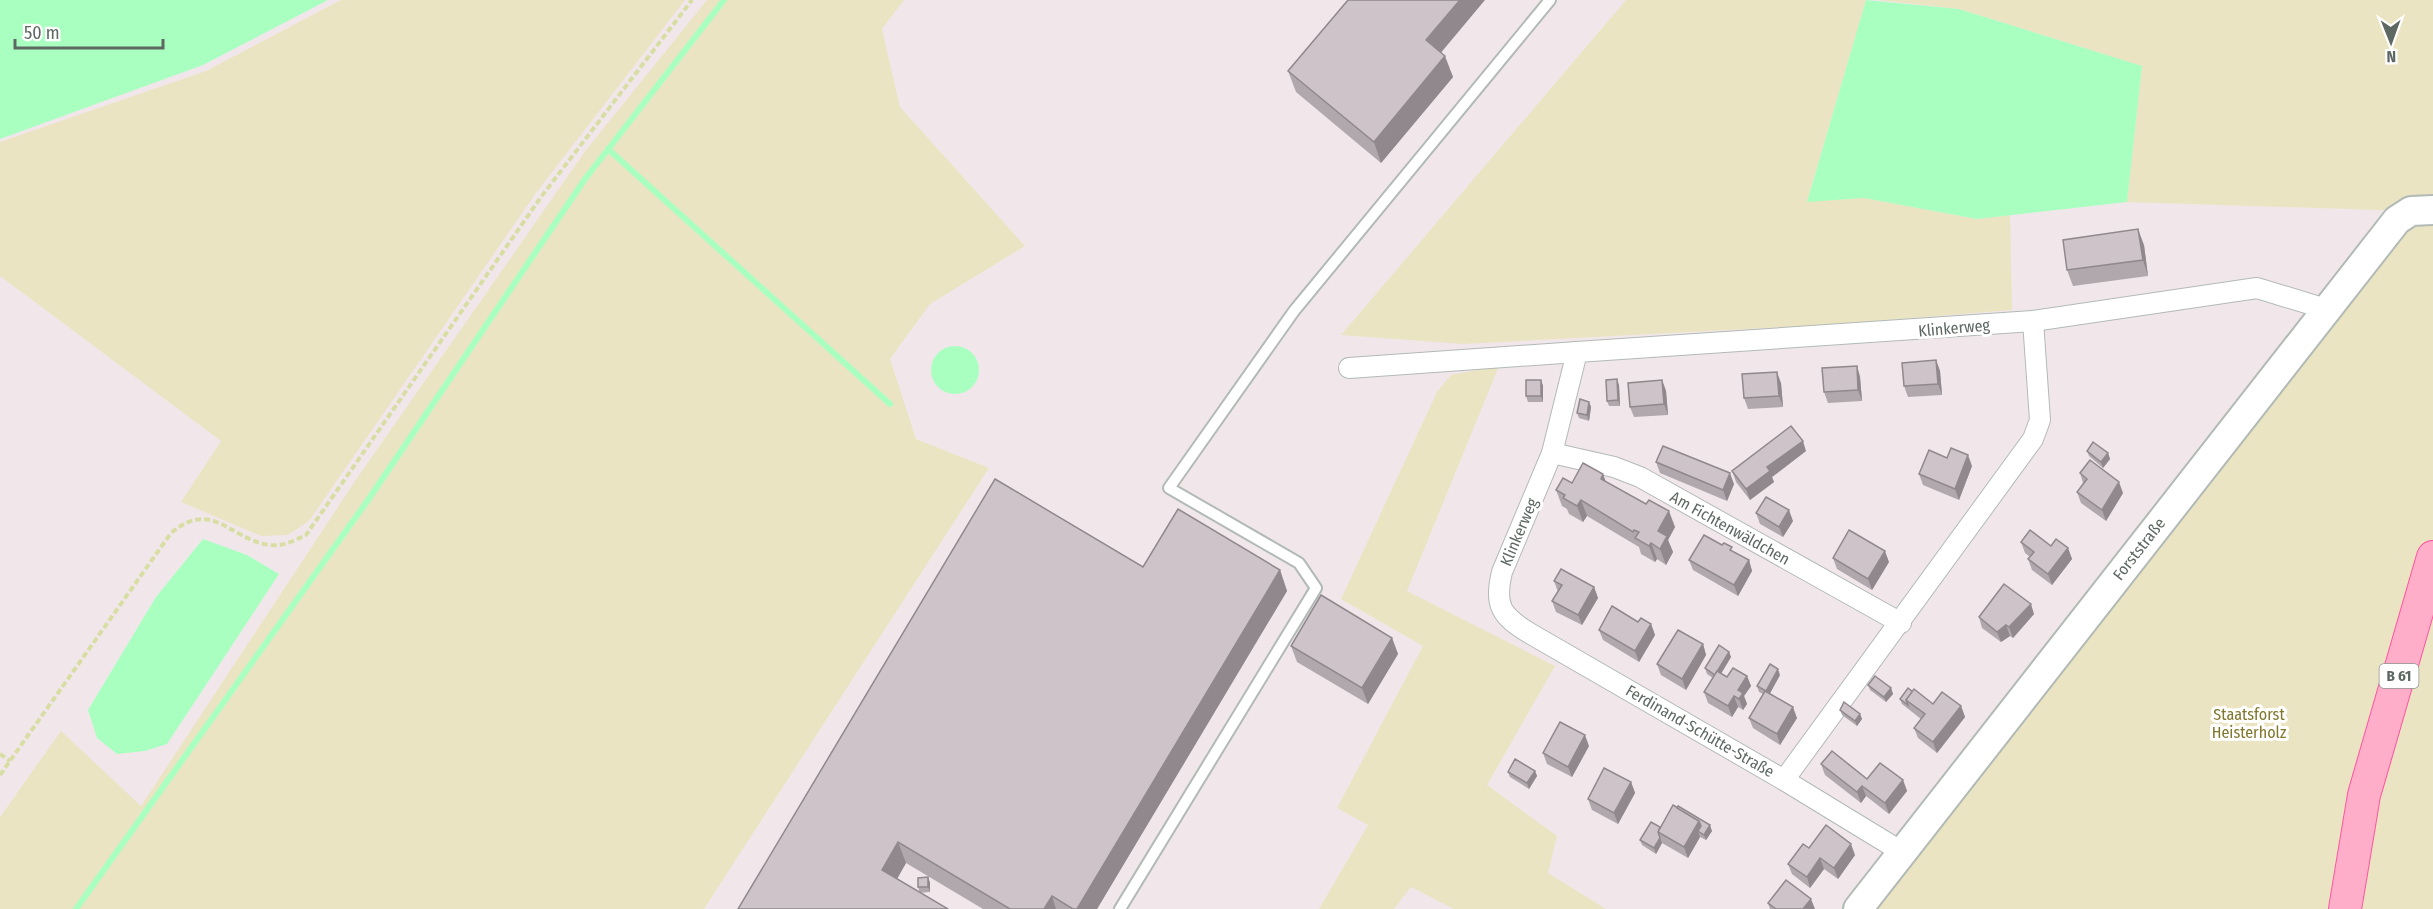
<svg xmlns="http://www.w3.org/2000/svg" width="2433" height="909" viewBox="0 0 2433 909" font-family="'Fira Sans Condensed',sans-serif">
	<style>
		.green { fill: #ebe4c2 }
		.water { fill: #a9ffc0 }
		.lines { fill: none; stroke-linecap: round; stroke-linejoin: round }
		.stream { stroke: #a9ffc0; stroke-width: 6 }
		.lane-casing { stroke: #b2bab6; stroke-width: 14 }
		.street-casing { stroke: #b2bab6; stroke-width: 22 }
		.secondary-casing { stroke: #b1bab5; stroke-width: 32 }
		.primary-casing { stroke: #fe53a0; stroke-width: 34 }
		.path { stroke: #d8dea3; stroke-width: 4; stroke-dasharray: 6 3; stroke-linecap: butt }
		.lane { stroke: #fff; stroke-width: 10 }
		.street { stroke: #fff; stroke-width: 20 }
		.secondary { stroke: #fff; stroke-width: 28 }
		.primary { stroke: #ffaec9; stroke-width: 32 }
		.wall { fill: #b0a8ac }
		.shaded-wall { fill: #90888c }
		.building { fill: #cdc3c8; stroke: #90888c; stroke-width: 1.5 }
		.labels { text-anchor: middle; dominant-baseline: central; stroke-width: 6; stroke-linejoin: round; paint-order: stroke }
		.shield { fill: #fff; stroke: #8e9591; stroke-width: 1.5 }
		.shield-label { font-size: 15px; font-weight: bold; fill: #5e6862 }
		.street-label { font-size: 16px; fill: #5e6862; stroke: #fff }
		.park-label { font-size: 16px; fill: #80762c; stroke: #fff }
	</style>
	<rect width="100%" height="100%" fill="#f1e7eb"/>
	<!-- green -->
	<g class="green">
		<path d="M341,0H685L536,193L309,521L288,535L261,536L181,502L221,441L0,276V142L206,71Z"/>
		<path d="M707,0H904L882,29L900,107L1025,246L930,304L890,359L916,439L989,468L704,909H0V817L61,731L141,806L355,481L586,150Z"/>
		<path d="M1626,0H1866L1807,201L1864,198L1977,219L2010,215L2012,310L1825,325L1463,344L1341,335Z"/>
		<path d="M1877,0H2433V909H1874L2408,211L2127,202L2142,66L1959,9Z"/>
		<path d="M1499,366L1407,591L1555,666L1487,785L1557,836L1548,873L1606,909H1454L1411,887L1394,909H1319L1368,825L1337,808L1423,646L1341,599L1437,392L1451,375Z"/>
	</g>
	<!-- water -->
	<g class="water">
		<path d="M0,0H328L203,65L0,139Z"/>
		<path d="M1866,0L1959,9L2142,66L2127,202L1977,219L1864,198L1807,202Z"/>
		<circle cx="955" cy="370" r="24"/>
		<path d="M203,539L247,555L279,574L167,744L145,751L117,754L97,738L88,710L156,597Z"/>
	</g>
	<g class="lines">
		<!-- stream -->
		<g class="stream">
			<path d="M608,149L890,404"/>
			<path d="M76,909L368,500L585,179L724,0"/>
		</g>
		<!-- lane casing -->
		<g class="lane-casing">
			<path id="lane" d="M1120,909L1316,588L1299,563L1169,488L1294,311L1550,0"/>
		</g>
		<!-- street casing -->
		<g class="street-casing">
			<g id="street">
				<path d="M1349,368L1577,352"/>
				<path d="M1552,453L1614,467L1640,477L1901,623"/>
				<path d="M1784,780L2033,439L2040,420L2033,321"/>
				<path d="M1902,852L1784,780L1531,634C1501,616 1494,606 1502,572L1552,453L1577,352L2033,321L2257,288L2326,309"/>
			</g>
		</g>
		<!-- secondary casing -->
		<g class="secondary-casing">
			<path id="secondary" d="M1858,909L2397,220L2411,211L2433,210"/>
		</g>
		<!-- primary casing -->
		<g class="primary-casing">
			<path id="primary" d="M2345,909L2364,795L2433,557"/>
		</g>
		<!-- path -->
		<g class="path">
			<path d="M0,754L10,761"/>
			<path d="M0,775L171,533C213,498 230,540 270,545C283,547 295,540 306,535L541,197L692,0"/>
		</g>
		<!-- lane -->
		<use href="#lane" class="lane"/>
		<!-- street -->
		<use href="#street" class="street"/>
		<!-- secondary -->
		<use href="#secondary" class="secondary"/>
		<!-- primary -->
		<use href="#primary" class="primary"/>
	</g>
	<!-- wall -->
	<g class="wall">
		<path d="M1441,52L1453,77L1381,163L1296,92L1288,71Z"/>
		<path d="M2144,245L2148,276L2073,286L2067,270Z"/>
		<path d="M1936,360L1940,371L1942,395L1908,397L1904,386Z"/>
		<path d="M1857,366L1860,377L1862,401L1828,403L1824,392Z"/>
		<path d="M1541,380L1543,386V402H1528L1526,396Z"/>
		<path d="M1662,380L1666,391L1668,415L1634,417L1630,407Z"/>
		<path d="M1781,383L1783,407L1748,409L1744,398Z"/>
		<path d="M1619,385L1620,406H1609L1607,401Z"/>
		<path d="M1589,402L1591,407L1589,421L1579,418L1577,413Z"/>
		<path d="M1806,451L1772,477L1774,482L1750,500L1736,482L1732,471Z"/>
		<path d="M2087,451L2108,453L2110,459L2103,468L2089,456Z"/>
		<path d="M1947,458L1972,466L1959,500L1923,485L1919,474Z"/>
		<path d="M1656,462L1734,484L1727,501L1660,473Z"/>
		<path d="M2080,473L2123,493L2106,521L2081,503L2077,492L2083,483Z"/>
		<path d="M1606,482L1675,527L1668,540L1673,552L1666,565L1657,559L1655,562L1641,554L1639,547L1587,516L1583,522L1569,514L1567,509L1562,506L1556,490L1572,483Z"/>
		<path d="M1756,513L1793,521L1783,537L1760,524Z"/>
		<path d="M2021,542L2068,548L2072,559L2052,585L2032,570L2028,559L2030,557L2025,553Z"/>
		<path d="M1733,551L1749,560L1752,571L1738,596L1693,570L1689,560Z"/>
		<path d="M1833,558L1889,562L1872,590L1837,569Z"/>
		<path d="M1143,567L1280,570L1287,591L1097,909H983L906,863L897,879L920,893L918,887L928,877L930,883V892L738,909Z"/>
		<path d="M1554,581L1594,587L1598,598L1582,625L1556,612L1552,601L1558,592Z"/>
		<path d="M2034,614L2013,638L2010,636L2001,642L1982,628L1979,617Z"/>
		<path d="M1638,622L1651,624L1655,635L1639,662L1603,640L1599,630Z"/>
		<path d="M1392,638L1398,654L1368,704L1297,662L1291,646Z"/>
		<path d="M1703,644L1706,655L1686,690L1661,675L1657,664Z"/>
		<path d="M1729,652L1731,657L1721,674L1727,677L1747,676L1751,686L1744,696L1747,704L1743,710L1738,707L1732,717L1708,703L1704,692L1713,678L1707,674L1705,668Z"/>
		<path d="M1780,675L1770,693L1797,718L1780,745L1753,728L1749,718L1763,694L1759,692L1757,686Z"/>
		<path d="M1868,685L1891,688L1893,694L1886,702L1870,690Z"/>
		<path d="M1913,692L1933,704L1961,706L1965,717L1937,753L1918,738L1914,728L1921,719L1902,704L1900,699Z"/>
		<path d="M1840,710L1860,714L1862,719L1857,726L1842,715Z"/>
		<path d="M1589,746L1572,777L1547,764L1543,753Z"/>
		<path d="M1821,764L1867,779L1903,780L1907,791L1889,814L1866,796L1861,803L1825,775Z"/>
		<path d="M1535,771L1537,776L1529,789L1510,777L1508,772Z"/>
		<path d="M1631,782L1635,793L1618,824L1592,810L1588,799Z"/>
		<path d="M1660,827L1712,831L1706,840L1700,837L1688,858L1662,843L1656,854L1642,845L1640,840Z"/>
		<path d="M1809,848L1855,855L1838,879L1824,869L1810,888L1792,874L1788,864Z"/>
		<path d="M1768,903L1815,909H1770Z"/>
	</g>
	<!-- shaded-wall -->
	<g class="shaded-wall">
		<path d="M1460,0H1485L1434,61L1426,40Z"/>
		<path d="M1445,56L1453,77L1381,163L1374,142Z"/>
		<path d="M2138,229L2144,245L2148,276L2143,260Z"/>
		<path d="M1936,360L1940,371L1942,395L1938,384Z"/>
		<path d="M1857,366L1860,377L1862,401L1858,390Z"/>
		<path d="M1777,372L1781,383L1783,407L1779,396Z"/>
		<path d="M1617,379L1619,385L1620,406L1618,400Z"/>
		<path d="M1541,380L1543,386V402L1541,396Z"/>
		<path d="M1662,380L1666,391L1668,415L1664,404Z"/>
		<path d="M1589,402L1591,407L1589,421L1587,415Z"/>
		<path d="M1803,441L1806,451L1772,477L1774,482L1750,500L1746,489L1767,467Z"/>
		<path d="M2108,453L2110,459L2103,468L2101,462Z"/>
		<path d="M1968,455L1972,466L1959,500L1955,489Z"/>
		<path d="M1730,473L1734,484L1727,501L1723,490Z"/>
		<path d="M1603,474L1609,490L1601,479Z"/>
		<path d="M2119,482L2123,493L2106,521L2102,510Z"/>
		<path d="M1581,500L1587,516L1583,522L1577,506Z"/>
		<path d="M1789,510L1793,521L1783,537L1779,527Z"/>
		<path d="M1669,511L1675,527L1668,540L1673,552L1666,565L1660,549L1658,531Z"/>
		<path d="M1651,543L1657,559L1655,562L1649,546Z"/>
		<path d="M2068,548L2072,559L2052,585L2048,574Z"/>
		<path d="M1885,551L1889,562L1872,590L1868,579Z"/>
		<path d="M1749,560L1752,571L1738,596L1734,585Z"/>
		<path d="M1280,570L1287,591L1097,909H1077Z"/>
		<path d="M1594,587L1598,598L1582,625L1578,615Z"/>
		<path d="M2031,604L2034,614L2013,638L2009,627Z"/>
		<path d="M1651,624L1655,635L1639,662L1635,651Z"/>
		<path d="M2006,625L2010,636L2001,642L1997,632Z"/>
		<path d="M1392,638L1398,654L1368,704L1362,688Z"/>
		<path d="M1703,644L1706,655L1686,690L1682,679Z"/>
		<path d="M1729,652L1731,657L1717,680L1715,675Z"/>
		<path d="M1778,669L1780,675L1768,697L1766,691Z"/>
		<path d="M1747,676L1751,686L1744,696L1747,704L1743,710L1739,699L1738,690Z"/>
		<path d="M1891,688L1893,694L1886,702L1884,697Z"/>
		<path d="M1734,696L1738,707L1732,717L1728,706Z"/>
		<path d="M1961,706L1965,717L1937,753L1933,742Z"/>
		<path d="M1793,707L1797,718L1780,745L1777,734Z"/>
		<path d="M1860,714L1862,719L1857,726L1855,721Z"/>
		<path d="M1585,735L1589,746L1572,777L1568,767Z"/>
		<path d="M1535,771L1537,776L1529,789L1527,783Z"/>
		<path d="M1903,780L1907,791L1889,814L1885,803Z"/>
		<path d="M1631,782L1635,793L1618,824L1614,813Z"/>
		<path d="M1862,786L1866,796L1861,803L1857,792Z"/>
		<path d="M1699,821L1703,832L1698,831L1700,837L1688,858L1684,847Z"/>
		<path d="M1710,825L1712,831L1706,840L1704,835Z"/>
		<path d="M1660,838L1662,843L1656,854L1654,848Z"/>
		<path d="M898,842L906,863L890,891L882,870Z"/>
		<path d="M1851,844L1855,855L1838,879L1834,868Z"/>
		<path d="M1820,858L1824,869L1810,888L1807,877Z"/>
		<path d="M928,877L930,883V892L928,887Z"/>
		<path d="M1052,896L1056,909H1044Z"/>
		<path d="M1811,899L1815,909H1803Z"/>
	</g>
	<!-- building -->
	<g class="building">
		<path d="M1348,0H1460L1426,40L1445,56L1374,142L1288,71Z"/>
		<path d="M2138,229L2143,260L2067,270L2063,240Z"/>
		<path d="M1936,360L1938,384L1904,386L1902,363Z"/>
		<path d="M1857,366L1858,390L1824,392L1822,368Z"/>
		<path d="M1777,372L1779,396L1744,398L1742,374Z"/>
		<path d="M1617,379L1618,400L1607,401L1606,380Z"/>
		<rect x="1526" y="380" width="15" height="16"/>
		<path d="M1662,380L1664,404L1630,407L1628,383Z"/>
		<path d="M1580,399L1589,402L1587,415L1577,413Z"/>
		<path d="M1791,426L1803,441L1767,467L1770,471L1746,489L1732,471Z"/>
		<path d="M2093,442L2108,453L2101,462L2087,451Z"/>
		<path d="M1663,446L1730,473L1723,490L1656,462Z"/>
		<path d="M1951,448L1968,455L1955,489L1919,474L1929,450L1947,458Z"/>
		<path d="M2090,460L2119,482L2102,510L2077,492L2087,479L2080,473Z"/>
		<path d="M1583,463L1603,474L1601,479L1646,504L1649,500L1669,511L1658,531L1667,536L1660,549L1651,543L1649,546L1635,538L1639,532L1634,530L1633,532L1581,500L1577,506L1563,498L1565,495L1556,490L1563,478L1572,483Z"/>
		<path d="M995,479L1143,567L1178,509L1280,570L1077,909H1073L1052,896L1044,909H1010L898,842L882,870L948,909H738Z"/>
		<path d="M1766,497L1789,510L1779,527L1756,513Z"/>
		<path d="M1849,530L1885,551L1868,579L1833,558Z"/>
		<path d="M2030,530L2051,546L2056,539L2068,548L2048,574L2028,559L2034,552L2021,542Z"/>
		<path d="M1704,535L1722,545L1724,543L1732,547L1730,550L1749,560L1734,585L1689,560Z"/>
		<path d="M1561,569L1594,587L1578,615L1552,601L1562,585L1554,581Z"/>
		<path d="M2004,584L2031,604L2009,627L2006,625L1997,632L1979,617Z"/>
		<path d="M1321,595L1392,638L1362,688L1291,646Z"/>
		<path d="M1612,606L1638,622L1641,618L1651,624L1635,651L1599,630Z"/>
		<path d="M1678,630L1703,644L1682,679L1657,664Z"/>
		<path d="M1719,645L1729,652L1715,675L1705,668Z"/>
		<path d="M1770,664L1778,669L1766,691L1757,686Z"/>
		<path d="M1733,668L1747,676L1738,690L1743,693L1739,699L1734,696L1728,706L1704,692L1717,671L1727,677Z"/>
		<path d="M1875,676L1891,688L1884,697L1868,685Z"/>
		<path d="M1908,688L1913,692L1906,700L1908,705L1900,699Z"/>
		<path d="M1914,689L1933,704L1942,692L1961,706L1933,742L1914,728L1925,714L1906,700Z"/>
		<path d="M1765,691L1793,707L1777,734L1749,718Z"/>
		<path d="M1844,702L1860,714L1855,721L1840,710Z"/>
		<path d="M1560,722L1585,735L1568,767L1543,753Z"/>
		<path d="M1832,751L1867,779L1880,763L1903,780L1885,803L1862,786L1857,792L1821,764Z"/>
		<path d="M1515,759L1535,771L1527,783L1508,772Z"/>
		<path d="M1604,768L1631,782L1614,813L1588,799Z"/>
		<path d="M1673,805L1699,821L1684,847L1658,832Z"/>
		<path d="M1678,806L1710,825L1704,835L1698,831L1701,826L1699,821L1677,808Z"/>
		<path d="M1651,822L1660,827L1658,832L1660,838L1654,848L1640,840Z"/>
		<path d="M1826,825L1851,844L1834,868L1820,858L1807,877L1788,864L1803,844L1809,848Z"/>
		<path d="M928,877V887H918V878Z"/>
		<path d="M1786,880L1811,899L1803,909H1776L1768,903Z"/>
	</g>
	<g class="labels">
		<!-- shield labels -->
		<rect class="shield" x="2379.5" y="664" width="39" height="24" rx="4.5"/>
		<g class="shield-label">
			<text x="2399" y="676">B 61</text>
		</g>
		<!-- street labels -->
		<g class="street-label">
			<text transform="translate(1954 328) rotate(-5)">Klinkerweg</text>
			<text transform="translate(1730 528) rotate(29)">Am Fichtenwäldchen</text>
			<text transform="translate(1519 532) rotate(-67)">Klinkerweg</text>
			<text transform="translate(2139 549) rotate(-52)">Forststraße</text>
			<text transform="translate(1700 731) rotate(30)">Ferdinand-Schütte-Straße</text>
		</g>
		<!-- park labels -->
		<g class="park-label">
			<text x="2249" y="714">Staatsforst<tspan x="2249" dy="18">Heisterholz</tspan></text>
		</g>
	</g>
	<!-- north arrow -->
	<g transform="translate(2391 42) rotate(179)" stroke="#ffffff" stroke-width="4.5" paint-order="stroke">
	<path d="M0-4.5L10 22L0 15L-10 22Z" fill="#5e6862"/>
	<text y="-9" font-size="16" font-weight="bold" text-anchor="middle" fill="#5e6862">N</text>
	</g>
	<!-- scale -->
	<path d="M15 39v9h148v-9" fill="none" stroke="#5e6862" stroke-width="3"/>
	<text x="24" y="39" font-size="18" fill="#5e6862" stroke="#ffffff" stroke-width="4.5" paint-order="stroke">50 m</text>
</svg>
